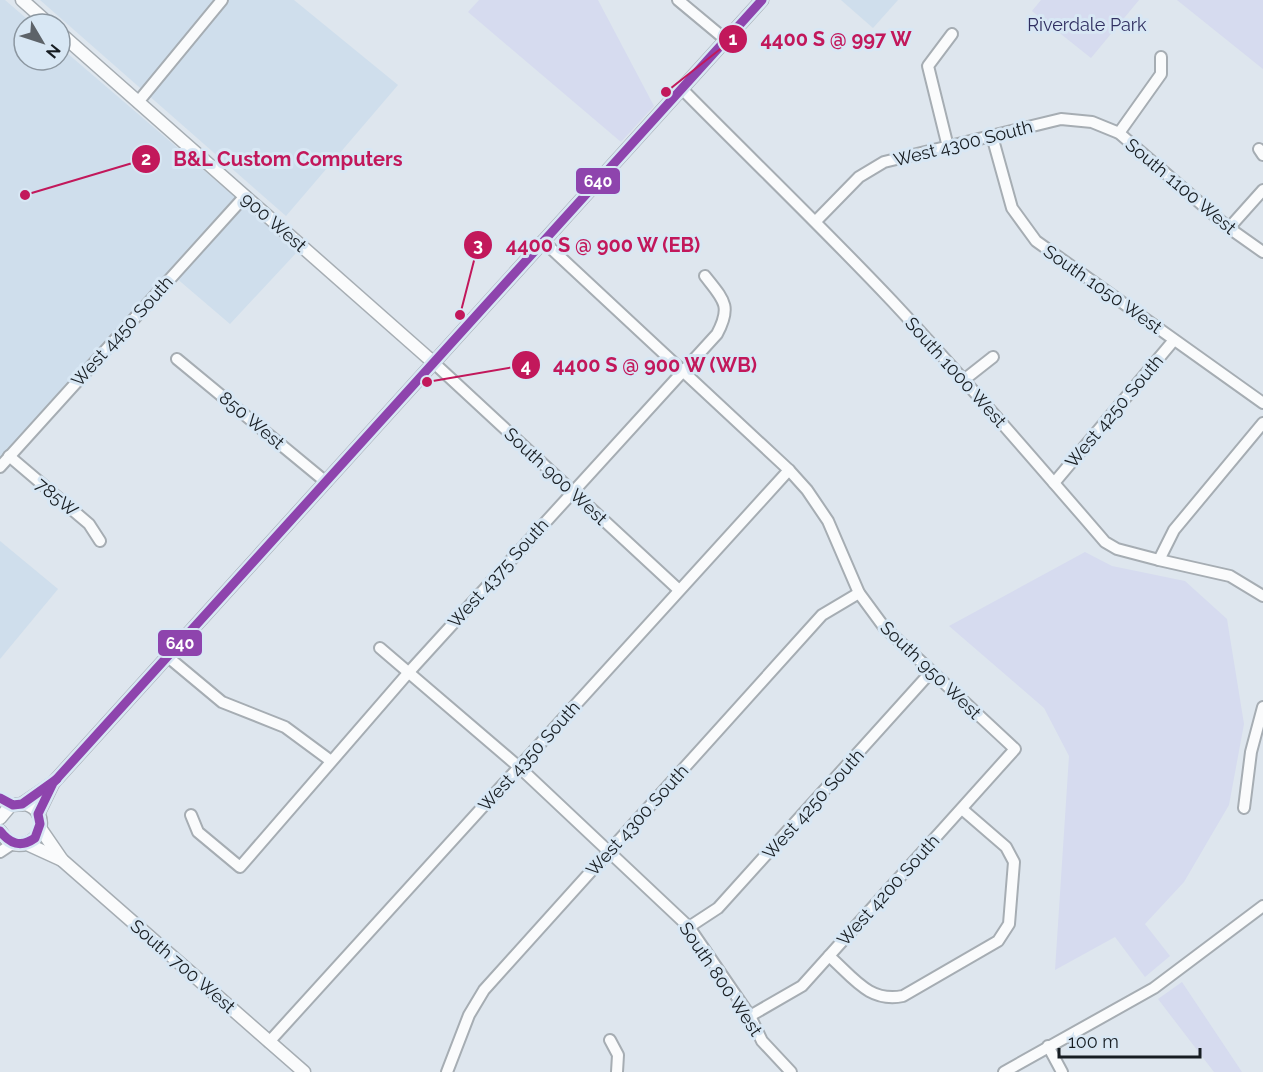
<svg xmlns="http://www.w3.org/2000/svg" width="1263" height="1072" viewBox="0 0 1263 1072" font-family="Raleway,sans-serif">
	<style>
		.built { fill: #cfdeec }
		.green { fill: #d6dbef }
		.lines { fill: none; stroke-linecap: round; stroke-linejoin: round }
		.minor-casing { stroke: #a6adb3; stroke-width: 14 }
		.tertiary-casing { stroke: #a6adb3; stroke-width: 15 }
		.minor { stroke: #fafbfc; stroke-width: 10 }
		.tertiary { stroke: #fafbfc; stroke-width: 12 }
		.bus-1-casing { stroke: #d8e7f4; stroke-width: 14 }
		.bus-1 { stroke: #8e44ad; stroke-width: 9 }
		.labels { text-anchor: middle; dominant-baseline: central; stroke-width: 6; stroke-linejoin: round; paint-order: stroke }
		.park-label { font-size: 18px; fill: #302f61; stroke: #d8e7f4 }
		.street-label { font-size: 18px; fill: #171d22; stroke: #d8e7f4 }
		.leader { fill: none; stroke: #c2185b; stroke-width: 2 }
		.callout-dot { fill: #c2185b; stroke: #d8e7f4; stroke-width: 2 }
		.mark-label { font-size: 18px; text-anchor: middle; font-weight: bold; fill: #fff }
		.callout-label { font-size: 20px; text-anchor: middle; font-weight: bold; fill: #c2185b; stroke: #d8e7f4; stroke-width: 6; stroke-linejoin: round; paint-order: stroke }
		.line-badge { stroke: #d8e7f4; stroke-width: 2 }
		.badge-label { font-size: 16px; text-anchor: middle; font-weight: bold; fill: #fff }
	</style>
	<rect width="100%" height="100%" fill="#dee6ee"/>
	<!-- built -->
	<g class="built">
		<path d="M0,0H5L33,24H24V60H60V47L298,251L230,324L175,277L0,473Z"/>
		<path d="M40,0H294L398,85L286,216Z"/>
		<path d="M841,0H898L873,28Z"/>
		<path d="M0,541L58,589L0,659Z"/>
	</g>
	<!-- green -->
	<g class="green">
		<path d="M479,0H598L654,106L621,142L468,12Z"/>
		<path d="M1041,0H1139L1091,58L1032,11Z"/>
		<path d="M1177,0H1263V69Z"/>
		<path d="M1085,552L1112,566L1185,581L1227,619L1244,724L1229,805L1184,882L1145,924L1170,956L1145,977L1115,937L1055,970L1069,756L1044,708L949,626Z"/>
		<path d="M1182,982L1242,1072H1214L1158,999Z"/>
	</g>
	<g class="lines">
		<!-- minor casing -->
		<g class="minor-casing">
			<g id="minor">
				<path d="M678,0L726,40"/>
				<path d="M681,88C751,159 823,228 892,301C965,379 1035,461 1105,542L1117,549L1159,560L1230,576L1263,596"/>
				<path d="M138,102L222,0"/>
				<path d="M1119,133L1161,74V57"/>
				<path d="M992,136L1012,208L1036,241L1263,403"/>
				<path d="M948,147L928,66L952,34"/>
				<path d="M1259,149L1263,155"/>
				<path d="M816,221L859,177L884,162L1061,119L1092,122L1119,133L1229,228L1263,252"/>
				<path d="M1229,228L1263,190"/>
				<path d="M543,241L789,470L807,490L828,521L859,593L884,627L1015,749L802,986L750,1016"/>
				<path d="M177,359L326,482"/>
				<path d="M434,363L679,590"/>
				<path d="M965,379L993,357"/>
				<path d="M9,456L89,524L100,541"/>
				<path d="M0,467L245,196"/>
				<path d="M1054,483L1174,340"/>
				<path d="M1159,560L1174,530L1263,423"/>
				<path d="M380,648L519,767L689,927L750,1016L762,1041L791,1072"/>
				<path d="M168,657L222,702L285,727L331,761"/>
				<path d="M1244,808L1251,752L1263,707"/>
				<path d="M191,815L198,832L240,867L409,672L717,334C732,306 724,300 705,276"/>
				<path d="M0,852L12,844"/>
				<path d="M689,927L718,908L930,673"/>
				<path d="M829,956C853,977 869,1003 903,996L998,941L1009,924L1014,862L1006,847L962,809"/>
				<path d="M610,1040L618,1055L617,1072"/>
				<path d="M269,1042L789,470"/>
				<path d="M1048,1046L1062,1072"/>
				<path d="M447,1072L469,1015L484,990L822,615L859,593"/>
				<path d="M1004,1072L1154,988L1263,906"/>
			</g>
		</g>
		<!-- tertiary casing -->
		<g class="tertiary-casing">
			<g id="tertiary">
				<path d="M22,0L49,24"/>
				<path d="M60,33L434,363"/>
				<path d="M22,804L53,783L762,0"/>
				<path d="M38,814L53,783"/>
				<path d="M0,818L11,805L25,804C53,811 41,854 9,843L0,831"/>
				<path d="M40,828L62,860L304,1072"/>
				<path d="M27,844L62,860"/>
			</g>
		</g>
		<!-- minor -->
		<use href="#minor" class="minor"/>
		<!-- tertiary -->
		<use href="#tertiary" class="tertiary"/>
		<!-- bus-1 casing -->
		<g class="bus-1-casing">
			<g id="bus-1">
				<path d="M0,798L13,805L22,804L57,779"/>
				<path d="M0,831C10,844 21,848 35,838L40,824L38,814L53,783L762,0"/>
			</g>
		</g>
		<!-- bus-1 -->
		<use href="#bus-1" class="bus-1"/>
	</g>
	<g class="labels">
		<!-- park labels -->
		<g class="park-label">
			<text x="1087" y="24">Riverdale Park</text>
		</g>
		<!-- street labels -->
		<g class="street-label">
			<text transform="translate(963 143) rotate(-14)">West 4300 South</text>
			<text transform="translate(1181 186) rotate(40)">South 1100 West</text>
			<text transform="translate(274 222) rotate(41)">900 West</text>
			<text transform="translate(1103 289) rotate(35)">South 1050 West</text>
			<text transform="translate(122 331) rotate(-48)">West 4450 South</text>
			<text transform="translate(956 372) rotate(48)">South 1000 West</text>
			<text transform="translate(1114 411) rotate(-50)">West 4250 South</text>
			<text transform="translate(252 420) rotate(40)">850 West</text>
			<text transform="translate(556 476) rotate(43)">South 900 West</text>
			<text transform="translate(57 497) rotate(40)">785W</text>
			<text transform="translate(498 573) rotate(-48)">West 4375 South</text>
			<text transform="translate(931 670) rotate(44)">South 950 West</text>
			<text transform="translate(529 756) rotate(-48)">West 4350 South</text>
			<text transform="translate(813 804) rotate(-48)">West 4250 South</text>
			<text transform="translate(637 820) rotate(-48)">West 4300 South</text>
			<text transform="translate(888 890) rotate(-48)">West 4200 South</text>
			<text transform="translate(183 966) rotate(41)">South 700 West</text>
			<text transform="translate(721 979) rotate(56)">South 800 West</text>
		</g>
	</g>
	<!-- callouts -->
	<path class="leader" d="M666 92L733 39M25 195L146 159M460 315L478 245M427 382L526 365"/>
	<g class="callout-dot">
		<circle cx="666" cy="92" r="6"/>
		<circle cx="25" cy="195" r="6"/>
		<circle cx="460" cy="315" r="6"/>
		<circle cx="427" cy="382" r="6"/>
		<circle cx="733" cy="39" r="15"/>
		<circle cx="146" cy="159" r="15"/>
		<circle cx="478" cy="245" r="15"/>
		<circle cx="526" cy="365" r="15"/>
	</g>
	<g class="mark-label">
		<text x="733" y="45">1</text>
		<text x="146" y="165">2</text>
		<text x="478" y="251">3</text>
		<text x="526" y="372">4</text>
	</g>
	<g class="callout-label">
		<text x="836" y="46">4400 S @ 997 W</text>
		<text x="288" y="166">B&amp;L Custom Computers</text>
		<text x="603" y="252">4400 S @ 900 W (EB)</text>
		<text x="655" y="372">4400 S @ 900 W (WB)</text>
	</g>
	<g class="line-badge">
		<rect x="575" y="167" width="46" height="28" rx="6" fill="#8e44ad"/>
		<rect x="157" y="629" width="46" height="28" rx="6" fill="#8e44ad"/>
	</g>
	<g class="badge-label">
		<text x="598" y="187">640</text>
		<text x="180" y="649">640</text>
	</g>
	<!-- north arrow -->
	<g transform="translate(42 42) rotate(129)"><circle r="28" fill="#d8e7f4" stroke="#8b96a0" stroke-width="1.5"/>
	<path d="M0-4.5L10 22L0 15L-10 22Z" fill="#5d6369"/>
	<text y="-9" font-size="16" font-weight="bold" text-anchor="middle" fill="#171d22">N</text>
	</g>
	<!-- scale -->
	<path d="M1059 1048v9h141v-9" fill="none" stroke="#171d22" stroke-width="3"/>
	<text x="1068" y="1048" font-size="18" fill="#171d22" stroke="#d8e7f4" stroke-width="4.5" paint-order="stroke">100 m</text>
</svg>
